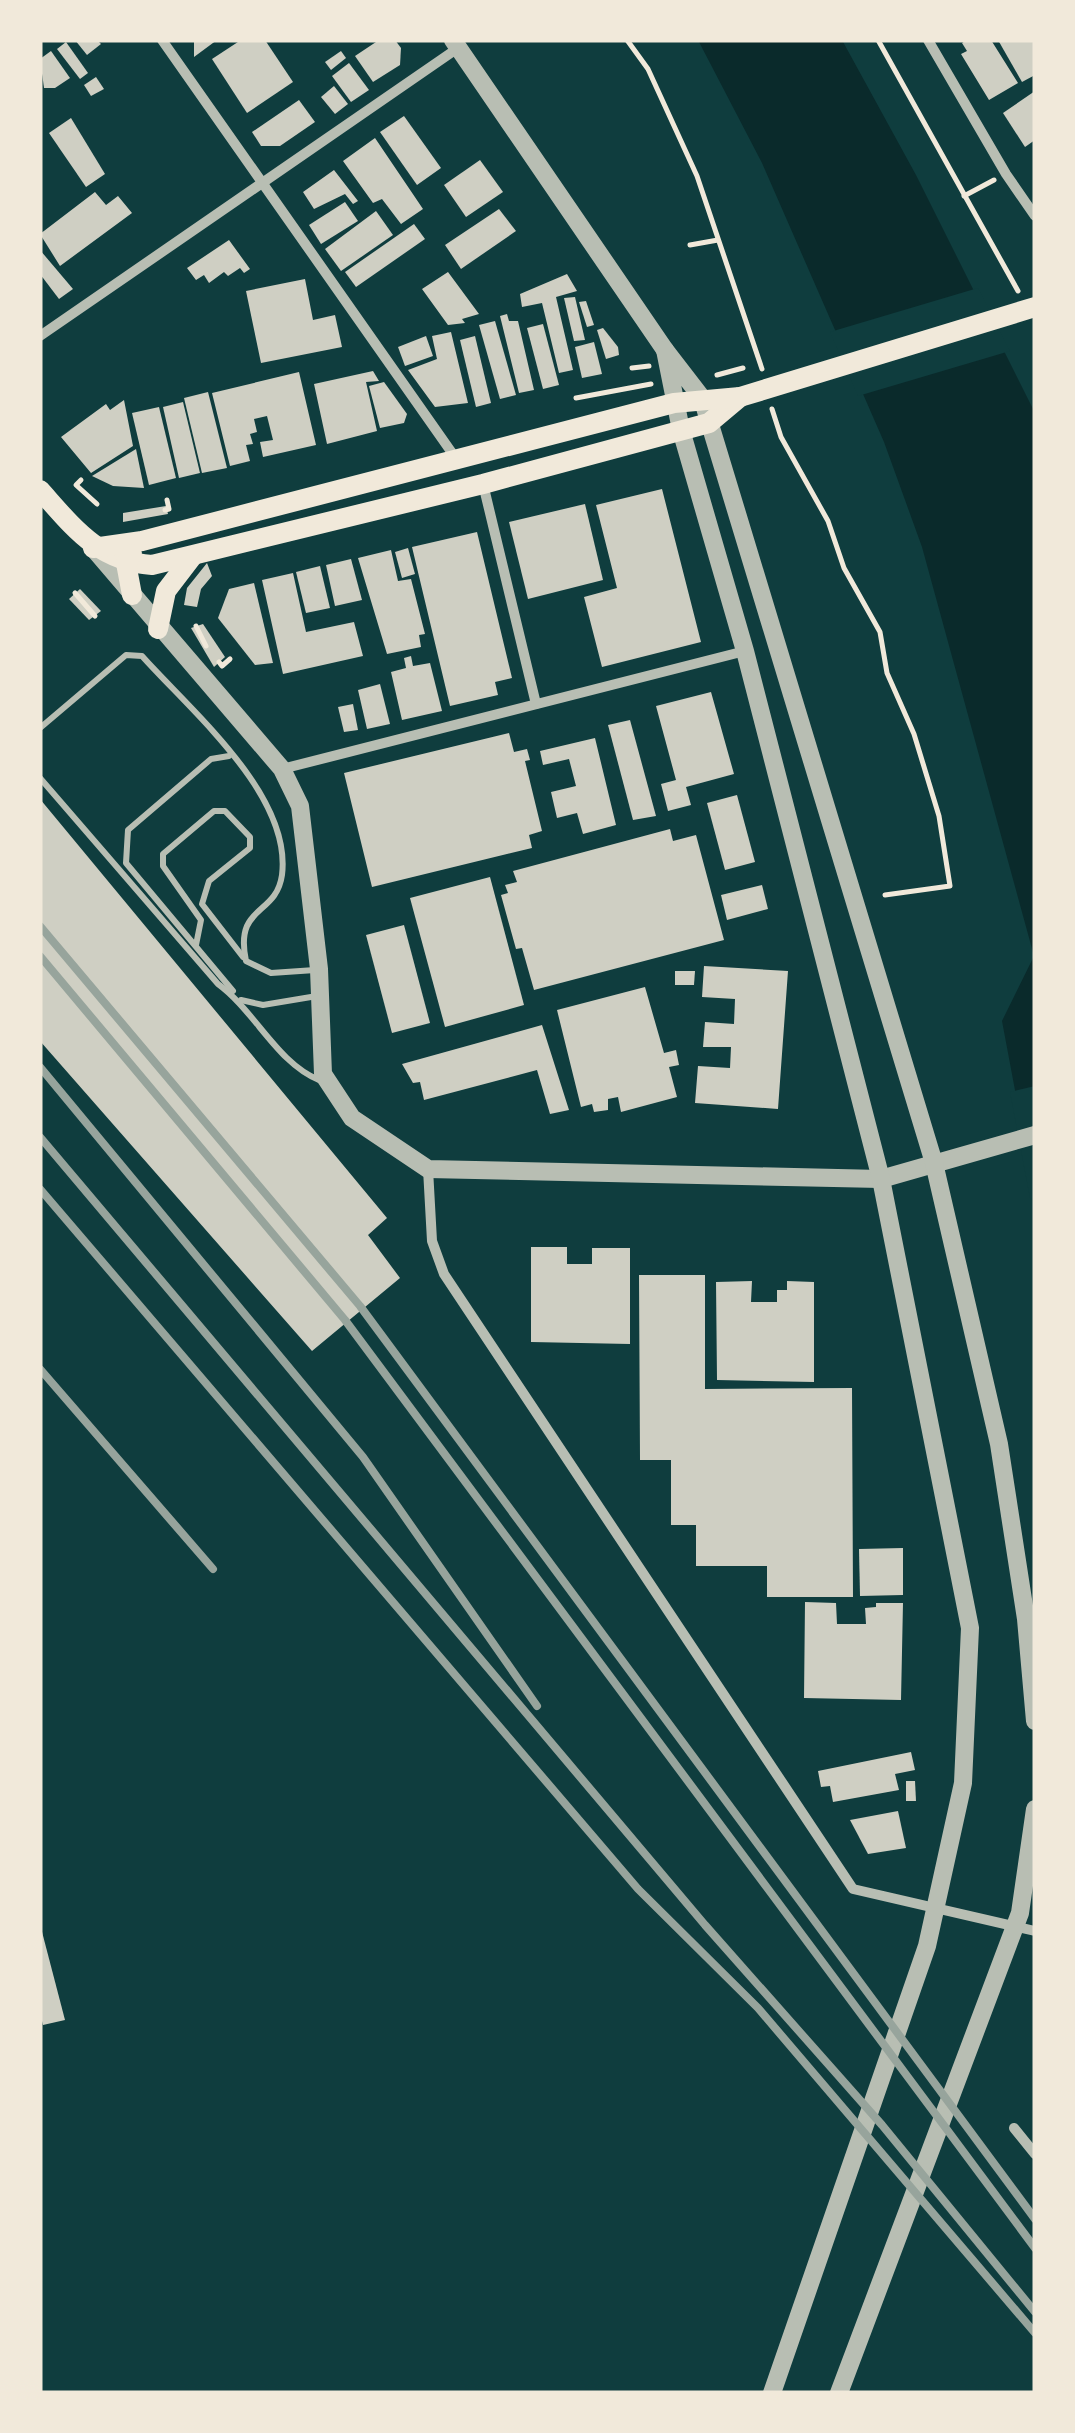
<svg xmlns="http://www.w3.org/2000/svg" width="1075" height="2433" viewBox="0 0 1075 2433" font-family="Mulish,sans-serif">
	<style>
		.water { fill: #0a2a2b }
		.pier { fill: #0f3d3e }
		.building { fill: #cfcfc3 }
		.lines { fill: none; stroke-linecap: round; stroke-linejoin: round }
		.path { stroke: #f1e9da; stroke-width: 5 }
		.service { stroke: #b8beb3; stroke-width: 6 }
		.minor { stroke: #b8beb3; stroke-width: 10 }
		.tertiary { stroke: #b8beb3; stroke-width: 18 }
		.primary { stroke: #f1e9da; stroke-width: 20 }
		.rail { stroke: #97a49c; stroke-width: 8 }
	</style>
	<rect width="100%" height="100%" fill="#0f3d3e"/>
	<!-- water -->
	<path class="water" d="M698,40H842L916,175L1035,413V1197L1002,1021L1034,956L922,547L884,442L762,163Z"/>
	<!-- pier -->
	<g class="pier">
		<path d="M978,288L1010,351L858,396L830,332Z"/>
		<path d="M1035,1086V1202L1030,1198L1010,1092Z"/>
	</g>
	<!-- building -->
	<g class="building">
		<path d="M75,40H97L101,44L87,55Z"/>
		<path d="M194,40H217L194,57Z"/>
		<path d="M241,40H265L293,82L247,113L212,59Z"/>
		<path d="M379,40H395L401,48L400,65L373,82L355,56Z"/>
		<path d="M967,40H991L1018,83L989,100L961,54L967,51L962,43Z"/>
		<path d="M998,40H1035V75L1022,82Z"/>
		<path d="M66,42L88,73L80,79L57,49Z"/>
		<path d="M51,51L70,78L55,88H44L40,59Z"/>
		<path d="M341,51L346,58L331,70L325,62Z"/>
		<path d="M349,63L369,90L351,102L332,76Z"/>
		<path d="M96,77L104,89L91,96L84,85Z"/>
		<path d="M334,86L348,104L335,114L321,97Z"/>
		<path d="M1035,91V140L1025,147L1003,113Z"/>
		<path d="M299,100L315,122L280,146H261L252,132Z"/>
		<path d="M404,116L441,168L417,185L380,132Z"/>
		<path d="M71,118L105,174L86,187L49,133Z"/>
		<path d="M375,138L423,209L401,224L382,199L373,203L343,161Z"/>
		<path d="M480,160L503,192L466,217L444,185Z"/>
		<path d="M334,170L358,201L353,204L345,194L314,209L303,192Z"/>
		<path d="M95,192L106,205L118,196L132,213L60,266L40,234Z"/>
		<path d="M345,202L358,221L321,244L309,225Z"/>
		<path d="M499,209L516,231L461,269L445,245Z"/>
		<path d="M376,211L393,235L341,271L325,249Z"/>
		<path d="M414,224L425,239L356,287L345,272Z"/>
		<path d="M229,240L250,269L244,273L240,268L228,276L224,272L209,283L204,275L196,280L187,268Z"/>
		<path d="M40,250L73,289L59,299L40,274Z"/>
		<path d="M448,272L479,314L462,319L465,323L448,325L422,289Z"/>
		<path d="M567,274L577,291L556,297L573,370L559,373L542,303L522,307L520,294Z"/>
		<path d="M305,279L313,320L335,315L342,347L261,363L246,291Z"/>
		<path d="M575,297L585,340L574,341L564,298Z"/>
		<path d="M586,301L594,325L587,327L579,302Z"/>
		<path d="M507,314L509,321H518L534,390L519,393L500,316Z"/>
		<path d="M495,321L516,395L500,399L479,325Z"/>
		<path d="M543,324L559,385L543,389L527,328Z"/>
		<path d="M603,328L618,347L619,355L606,359L597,330Z"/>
		<path d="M451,332L468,403L435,407L408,370L437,359L432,336Z"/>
		<path d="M426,336L433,356L405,366L398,347Z"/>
		<path d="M475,336L491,403L476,407L460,340Z"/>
		<path d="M594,342L602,374L582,378L575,347Z"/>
		<path d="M373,371L379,381L366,382L377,431L327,444L314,384Z"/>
		<path d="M299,372L316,445L263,457L260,442L273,440L267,416L254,419L257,432L250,434L253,444L246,445L250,461L230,466L212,393Z"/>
		<path d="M384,382L407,414L404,423L380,428L369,386Z"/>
		<path d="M208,392L227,468L202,473L184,398Z"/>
		<path d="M124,400L133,446L91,473L61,437L106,404L110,410Z"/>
		<path d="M183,402L200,473L179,478L163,407Z"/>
		<path d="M159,407L176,478L149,485L132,413Z"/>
		<path d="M136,449L144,488L113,486L92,476Z"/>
		<path d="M662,489L701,642L602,667L584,597L617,588L596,505Z"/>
		<path d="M585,504L603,580L528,599L509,522Z"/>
		<path d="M166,506L168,514L123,522V513Z"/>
		<path d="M477,532L512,678L495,682L498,695L450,706L412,547Z"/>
		<path d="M408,548L415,574L402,578L395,552Z"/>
		<path d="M391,550L398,581L411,579L425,634L419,635L421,647L387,654L358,558Z"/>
		<path d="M351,559L362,600L335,606L326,565Z"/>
		<path d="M207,563L212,576L201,589L197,607L184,605L187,588Z"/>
		<path d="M320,566L330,608L306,613L296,572Z"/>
		<path d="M293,573L306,632L354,622L363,656L283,674L262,580Z"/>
		<path d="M254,583L273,663L255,665L218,618L229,589Z"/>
		<path d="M80,589L101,611L89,620L69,599Z"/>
		<path d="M203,624L225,657L214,667L191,628Z"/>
		<path d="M411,656L413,666L430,663L442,711L402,720L391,672L406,668L404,658Z"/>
		<path d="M380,684L390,724L367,729L358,690Z"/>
		<path d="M711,692L734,774L686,787L691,805L668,811L661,784L676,780L656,706Z"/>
		<path d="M353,704L358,730L344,732L338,707Z"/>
		<path d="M630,720L656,816L633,820L608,725Z"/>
		<path d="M509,733L514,752L527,749L530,760L525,761L542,831L529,835L532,848L372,887L344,773Z"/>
		<path d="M595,738L616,825L583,834L577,813L557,818L551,792L576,786L569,759L543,765L540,751Z"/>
		<path d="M737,795L755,862L725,870L707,803Z"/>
		<path d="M40,799L387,1218L368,1235L400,1278L312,1351L40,1041Z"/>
		<path d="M670,829L673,841L696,835L724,940L534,990L522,948L516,949L501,895L508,893L505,885L517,882L513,871Z"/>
		<path d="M490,877L524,1005L445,1027L410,898Z"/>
		<path d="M762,885L768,909L727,920L721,895Z"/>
		<path d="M404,925L430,1023L392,1033L366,935Z"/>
		<path d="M704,966L788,971L778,1109L695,1103L698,1066L730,1068L731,1047H703L705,1022L734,1024L735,999L702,997Z"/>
		<path d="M675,971H695L694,985H675Z"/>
		<path d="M645,987L664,1053L676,1050L679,1065L669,1067L677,1097L621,1112L618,1097L608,1099V1110L594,1112L592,1104L581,1107L557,1010Z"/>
		<path d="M542,1025L569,1110L550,1114L537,1070L424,1100L420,1082L413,1083L402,1064Z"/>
		<path d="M531,1247H567V1264H592V1248H630V1344L531,1342Z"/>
		<path d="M639,1275H705V1389L852,1388L853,1597H767V1566H696V1525H671V1460H640Z"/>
		<path d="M752,1281L751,1302H777V1290H787V1281L814,1282V1382L717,1380L716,1282Z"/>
		<path d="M903,1548V1595L860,1596L859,1549Z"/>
		<path d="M805,1602L836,1603L837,1624H866L865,1608L876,1607V1603H903L901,1700L804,1698Z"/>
		<path d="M911,1752L915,1770L895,1774L899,1790L833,1802L830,1786L821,1787L818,1771Z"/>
		<path d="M906,1781H915L916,1801H906Z"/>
		<path d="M898,1811L906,1848L868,1854L850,1820Z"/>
		<path d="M41,1928L65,2020L43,2025L40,2013Z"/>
	</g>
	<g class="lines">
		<!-- path -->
		<g class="path">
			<path d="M627,40L648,69L697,176L762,369"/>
			<path d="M878,40L1018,291"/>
			<path d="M964,196L994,180"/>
			<path d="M690,245L718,240"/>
			<path d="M632,368L649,366"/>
			<path d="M717,375L743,368"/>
			<path d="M576,398L651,384"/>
			<path d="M772,409L781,437L828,521L844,568L880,632L887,673L914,734L939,816L950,886L885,895"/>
			<path d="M81,480L76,485L97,504"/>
			<path d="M165,510L169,509L167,500"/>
			<path d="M75,593L95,616"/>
			<path d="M196,626L206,646"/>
			<path d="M219,662L222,666L230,659"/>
		</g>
		<!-- service -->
		<g class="service">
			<path d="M40,728L126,655L142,656C191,711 292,795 282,875C276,917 234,904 246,961L271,973L315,970"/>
			<path d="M229,756L211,759L128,830L126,863L233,991"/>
			<path d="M40,778L218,984C255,1011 277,1063 319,1080"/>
			<path d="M196,945L201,920L163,866V854L214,811H225L250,837V848L209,881L202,904L243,957"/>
			<path d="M241,1000L263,1005L317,996"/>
		</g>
		<!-- minor -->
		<g class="minor">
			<path d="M162,40L457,460"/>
			<path d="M928,40L1006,174L1035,216"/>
			<path d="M40,336L458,48"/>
			<path d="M483,484L536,704"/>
			<path d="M282,769L745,651"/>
			<path d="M428,1169L432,1241L444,1274L853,1889L1035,1931"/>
			<path d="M1014,2128L1035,2154"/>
		</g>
		<!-- tertiary -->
		<g class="tertiary">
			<path d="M453,40L665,350"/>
			<path d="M93,548L282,769L300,806L319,969L323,1074L352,1118L428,1169L881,1179L1035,1135"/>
			<path d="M772,2393L927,1946L963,1783L970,1628L881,1179L745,651L681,430L665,350L702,398L934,1163L999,1444L1026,1619L1035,1721"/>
			<path d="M839,2393L1020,1913L1035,1809"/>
		</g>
		<!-- primary -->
		<g class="primary">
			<path d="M40,490C74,528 98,561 152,565L483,484L709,423L740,397"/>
			<path d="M93,548L142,541L674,403L740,397L1035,307"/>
			<path d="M132,595L126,563L132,554"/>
			<path d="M158,629L166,591L192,557"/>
		</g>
		<!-- rail -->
		<g class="rail">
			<path d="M40,926L360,1306L1035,2219"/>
			<path d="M40,956L345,1320L1035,2248"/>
			<path d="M40,1067L363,1457L537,1706"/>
			<path d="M40,1137L705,1925L882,2125L1035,2312"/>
			<path d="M40,1189L638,1889L758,2008L1035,2333"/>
			<path d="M40,1369L213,1569"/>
		</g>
	</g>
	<!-- border -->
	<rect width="1075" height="2433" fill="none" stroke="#f1e9da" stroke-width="85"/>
</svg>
